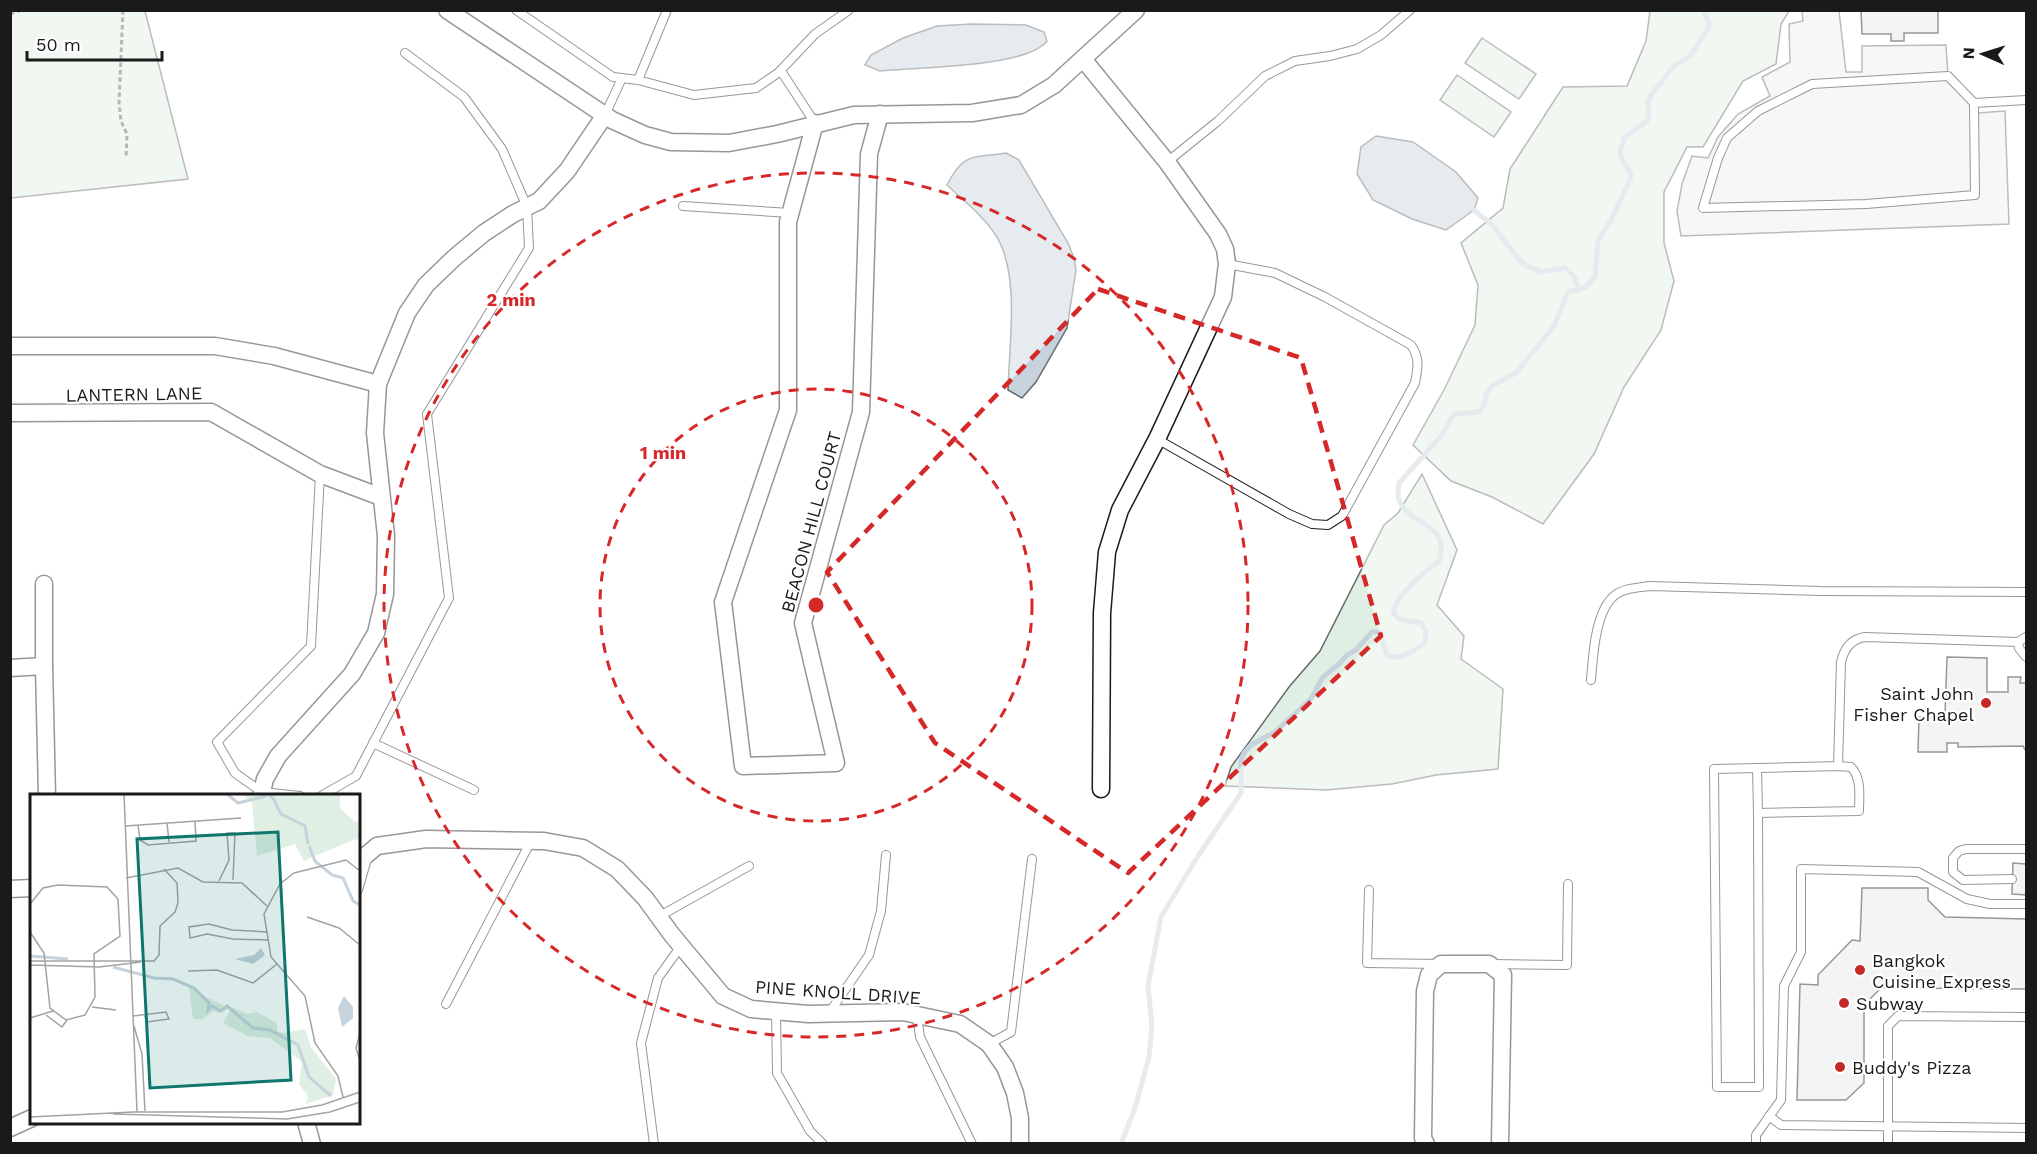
<svg xmlns="http://www.w3.org/2000/svg" width="2037" height="1154" viewBox="0 0 2037 1154" font-family="'Work Sans',sans-serif">
	<style>
		.green { fill: #e0efe3; stroke: #6a6a6a; stroke-width: 1.5 }
		.parking { fill: #ededed; stroke: #6a6a6a; stroke-width: 1.5 }
		.water { fill: #c6d2dc; stroke: #6a6a6a; stroke-width: 1.5 }
		.lines { fill: none; stroke-linecap: round; stroke-linejoin: round }
		.stream { stroke: #c6d2dc; stroke-width: 5 }
		.building { fill: #e6e6e6; stroke: #1a1a1a; stroke-width: 1.5 }
		.lane-casing { stroke: #1a1a1a; stroke-width: 10 }
		.street-casing { stroke: #1a1a1a; stroke-width: 19 }
		.path { stroke: #5f5f5f; stroke-width: 3; stroke-dasharray: 4.5 3; stroke-linecap: butt }
		.lane { stroke: #fff; stroke-width: 8 }
		.street { stroke: #fff; stroke-width: 16 }
		.marked { fill: none; stroke: #d62828; stroke-width: 4.5; stroke-dasharray: 12 8; stroke-linejoin: round }
		.ring { fill: none; stroke: #d62828; stroke-width: 3; stroke-dasharray: 10 8 }
		.poi-dot { fill: #c62828; stroke: #fff; stroke-width: 2 }
		.labels { text-anchor: middle; dominant-baseline: central; stroke-width: 4.5; stroke-linejoin: round; paint-order: stroke }
		.street-label { font-size: 18px; fill: #1a1a1a; stroke: #fff }
		.poi-label { font-size: 18px; fill: #1a1a1a; stroke: #fff; text-anchor: start }
		.inset-river { fill: none; stroke: #c6d2dc; stroke-width: 3 }
		.inset-road { fill: none; stroke: #a3a3a3; stroke-width: 1.5 }
		.view { fill: #0f766e; fill-opacity: 0.15; stroke: #0f766e; stroke-width: 3 }
		.inset-edge { fill: none; stroke: #1a1a1a; stroke-width: 3 }
		.centre { fill: #d62828; stroke: #fff; stroke-width: 3 }
		.ring-label { font-size: 18px; text-anchor: middle; font-weight: bold; fill: #d62828; stroke: #fff; stroke-width: 4.5; stroke-linejoin: round; paint-order: stroke }
	</style>
	<rect width="100%" height="100%" fill="#fff"/>
	<!-- green -->
	<g class="green">
		<path d="M10,11H145L188,179L11,198Z"/>
		<path d="M1650,11H1789L1781,24L1776,64L1743,81L1703,147H1687L1664,192V243L1674,281L1661,330L1624,387L1594,454L1543,524L1492,497L1451,481L1413,445L1444,390L1475,325L1478,285L1461,243L1503,208L1510,169L1563,87L1627,86L1646,41Z"/>
		<path d="M1482,38L1536,74L1519,99L1465,63Z"/>
		<path d="M1457,75L1511,112L1494,137L1440,100Z"/>
		<path d="M1422,474L1457,550L1437,605L1464,636L1461,659L1503,689L1498,769L1436,775L1392,784L1326,790L1225,786L1231,767L1289,687L1320,651L1384,525L1398,513Z"/>
	</g>
	<!-- parking -->
	<path class="parking" d="M1802,11H1839L1846,72H1862V46L1946,45L1948,76L1977,113L2005,111L2009,224L1681,236L1677,211L1682,184L1692,156L1708,158L1718,137L1738,114L1770,96L1762,77L1790,62L1789,24L1803,21Z"/>
	<!-- water -->
	<g class="water">
		<path d="M972,24L1026,25L1044,32L1047,41C1026,68 915,67 880,71L865,65L871,55L903,38L937,26Z"/>
		<path d="M1376,136L1413,142L1456,172L1478,198L1474,210L1446,230L1412,219L1373,200L1357,174L1361,147Z"/>
		<path d="M1006,153L1019,160L1068,243L1074,258L1076,270L1067,328L1036,382L1022,398L1008,390C1009,346 1019,283 1000,243C990,221 964,201 947,185C964,152 972,158 1006,153Z"/>
	</g>
	<g class="lines">
		<!-- stream -->
		<g class="stream">
			<path d="M1474,210L1492,225L1523,264L1541,272L1565,268L1574,276L1579,289"/>
			<path d="M1121,1144L1135,1108L1149,1057L1152,1025L1148,986L1161,917L1198,856L1241,793V760L1244,753L1251,745L1275,732L1311,699L1323,677L1340,663L1347,655L1356,650L1372,632H1379L1381,635L1387,656C1401,660 1415,651 1425,642L1426,631L1421,623C1410,620 1397,623 1393,611C1401,591 1422,574 1439,561C1454,515 1389,528 1399,483L1441,436L1454,414L1479,412L1484,405L1487,392L1493,385L1516,373L1554,326L1568,292L1586,287L1595,277L1598,241L1611,220L1630,180L1631,173L1622,160L1620,153L1624,138L1647,121L1649,115L1648,102L1651,95L1674,66L1690,56L1708,29L1709,23L1703,10"/>
		</g>
	</g>
	<!-- building -->
	<g class="building">
		<path d="M1861,10H1938V33H1904V41H1891V34H1862Z"/>
		<path d="M1947,657L1987,658V692H2008V677H2021L2020,683H2026V751L2023,746L1958,747V743H1947V752H1918L1919,717L1957,719L1958,715H1945Z"/>
		<path d="M2013,863L2026,864V895L2012,894Z"/>
		<path d="M1862,888H1928V900L1945,917L2026,919V989L1881,988L1864,1005V1083L1846,1100H1797L1800,984L1818,985V975L1852,940L1860,941Z"/>
	</g>
	<g class="lines">
		<!-- lane casing -->
		<g class="lane-casing">
			<g id="lane">
				<path d="M516,10L613,77L638,80L694,95L756,88L778,73L815,34L849,10"/>
				<path d="M781,71L815,123"/>
				<path d="M638,80L667,10"/>
				<path d="M1974,103L1975,195L1866,204L1703,208L1718,158L1727,138L1758,111L1812,84L1948,76L1974,103L2026,100"/>
				<path d="M605,115L622,78"/>
				<path d="M1167,162L1218,121L1265,76L1295,61L1330,56L1357,49L1381,35L1410,10"/>
				<path d="M683,206L790,213"/>
				<path d="M1157,439L1289,514L1312,524L1328,525L1342,516L1415,383C1418,368 1420,358 1411,345L1325,297L1275,273L1227,264"/>
				<path d="M2026,637L2018,642L2019,648L2026,657"/>
				<path d="M1591,680C1593,656 1595,612 1614,596C1623,588 1638,588 1649,586L1821,591L2026,592"/>
				<path d="M373,743L474,790"/>
				<path d="M1838,766L1851,767C1862,778 1859,797 1859,811L1758,813L1759,1087H1717L1714,769Z"/>
				<path d="M1838,766L1841,662C1844,649 1851,639 1865,637L2018,642"/>
				<path d="M1757,768L1758,813"/>
				<path d="M300,796L262,792L235,773L217,742L311,646L320,474"/>
				<path d="M321,796L356,776L449,598L427,414L529,248L527,207L502,149L464,97L405,53"/>
				<path d="M2012,879L1963,880L1953,872V858L1959,851L1966,849H2026"/>
				<path d="M358,890L367,859"/>
				<path d="M1369,890L1367,963L1441,964"/>
				<path d="M658,917L749,866"/>
				<path d="M1492,964L1567,965L1568,884"/>
				<path d="M446,1004L531,841"/>
				<path d="M776,1011L777,1073L810,1131L823,1144"/>
				<path d="M829,1013L869,955L881,911L886,855"/>
				<path d="M917,1015L920,1037L972,1144"/>
				<path d="M989,1044L1011,1032L1032,859"/>
				<path d="M1769,1116L1781,1125L2026,1128"/>
				<path d="M654,1144L641,1043L658,978L681,946"/>
				<path d="M1756,1144V1135L1781,1100L1784,986L1801,952V869L1918,872L1967,899L1990,904H2026"/>
				<path d="M1888,1144V1026L1898,1016L2026,1017"/>
			</g>
		</g>
		<!-- street casing -->
		<g class="street-casing">
			<g id="street">
				<path d="M447,10L612,120L645,135L671,142L729,143L777,134L854,115L972,113L1021,105L1054,85L1136,10"/>
				<path d="M1083,59L1167,162L1218,234L1225,249L1227,264L1223,297L1157,439L1120,510L1107,552L1102,613L1101,789"/>
				<path d="M815,123L788,222V410L723,602L743,766L836,763L803,623L861,412L869,154L880,114"/>
				<path d="M10,346H215L274,356L378,384"/>
				<path d="M10,413L211,412L320,474L381,497"/>
				<path d="M44,666V584"/>
				<path d="M10,668L44,666L47,796"/>
				<path d="M261,796L265,779L278,756L352,674L376,633L385,594L386,536L375,433L378,384L407,313L426,285L454,258L484,233L513,214L539,201L567,171L605,115"/>
				<path d="M358,862L377,846L426,839L544,841L583,848L617,869L645,898L672,935L723,996L751,1009L808,1014L903,1012L960,1024L989,1044L1005,1067L1015,1093L1020,1118V1144"/>
				<path d="M10,889L32,888"/>
				<path d="M306,1122L312,1144"/>
				<path d="M10,1128L32,1118"/>
				<path d="M1426,1144L1423,1138L1425,991L1429,975L1441,964H1489L1503,975L1500,1144"/>
			</g>
		</g>
		<!-- path -->
		<g class="path">
			<path d="M123,10L119,103L121,121L127,134L126,158"/>
			<path d="M10,14L22,10"/>
		</g>
		<!-- lane -->
		<use href="#lane" class="lane"/>
		<!-- street -->
		<use href="#street" class="street"/>
	</g>
	<!-- marked area -->
	<path d="M0 0H2037V1154H0ZM1098,289L1301,358L1381,636L1128,873L935,743L827,572Z" fill="#fff" fill-opacity=".55" fill-rule="evenodd"/>
	<path class="marked" d="M1098,289L1301,358L1381,636L1128,873L935,743L827,572Z"/>
	<!-- distance rings -->
	<g class="ring">
		<circle cx="816" cy="605" r="216"/>
		<circle cx="816" cy="605" r="432"/>
	</g>
	<!-- markers -->
	<g class="poi-dot">
		<circle cx="1986" cy="703" r="6"/>
		<circle cx="1860" cy="970" r="6"/>
		<circle cx="1844" cy="1003" r="6"/>
		<circle cx="1840" cy="1067" r="6"/>
	</g>
	<g class="labels">
		<!-- street labels -->
		<g class="street-label">
			<text transform="translate(134 394) rotate(-1)">LANTERN LANE</text>
			<text transform="translate(811 522) rotate(-75)">BEACON HILL COURT</text>
			<text transform="translate(838 992) rotate(4)">PINE KNOLL DRIVE</text>
		</g>
		<!-- poi labels -->
		<g class="poi-label">
			<text x="1974" y="693" text-anchor="end">Saint John<tspan x="1974" dy="21">Fisher Chapel</tspan></text>
			<text x="1872" y="960">Bangkok<tspan x="1872" dy="21">Cuisine Express</tspan></text>
			<text x="1856" y="1003">Subway</text>
			<text x="1852" y="1067">Buddy's Pizza</text>
		</g>
	</g>
	<!-- overview -->
	<g transform="translate(30 794)">
		<rect width="330" height="330" fill="#fff"/>
		<path d="M212,0H310V14L325,28L330,27V47L325,45L274,67L265,50L227,62L222,9ZM159,192L176,203L199,214L190,219L183,217L173,225H163ZM202,213L217,220L227,218L247,229V237L253,239L275,235L281,253L306,285L303,301L276,310L278,302L269,290L272,268L240,244L218,242L193,229Z" fill="#e0efe3"/>
		<path d="M231,154L235,161L223,170L205,165L224,161ZM314,202L323,213V224L312,233L308,214Z" fill="#c6d2dc"/>
		<path class="inset-river" d="M197,0L208,9L236,2M237,0L243,4L251,20L275,32L278,50M279,52L285,67L302,81L313,84L323,107L330,111M0,162L38,165M83,173L124,184L143,185L164,194L179,209L178,216L182,212L191,217L197,212L223,234L240,236L268,251L279,283L301,302"/>
		<path class="inset-road" d="M94,0L107,318M137,29L139,48M108,31L110,46L118,51L166,47L165,27M95,32L211,24M96,84L148,74L173,88L212,89L237,112M189,87L199,66L197,39H205L203,86M0,110L13,94L28,91L77,93L88,105L90,142L64,160L65,203L55,221L36,226L20,214L14,159L0,138M277,123L309,134L330,151M237,138L202,136L179,130L159,133L160,144L177,140L203,145L239,146M0,167H124L129,161L130,132L145,118L148,109L147,89L134,75M0,171L69,173L111,168M158,177L187,176L223,189L247,170M62,213L86,216M16,221L32,233L37,226M103,222L136,218L139,225L117,228L115,222M0,224L23,217M104,232L112,260L115,317M330,239L326,254L330,267M313,303L308,282L285,249L275,202L241,163L234,120L250,90L264,79L316,66L330,77M83,320L257,325L300,318L330,308M0,323L103,318H252L292,311L330,298"/>
		<path class="view" d="M248,38L261,286L120,294L107,45Z"/>
		<rect width="330" height="330" class="inset-edge"/>
	</g>
	<circle cx="816" cy="605" r="9" class="centre"/>
	<g class="ring-label">
		<text x="511" y="306">2 min</text>
		<text x="663" y="459">1 min</text>
	</g>
	<!-- border -->
	<rect width="2037" height="1154" fill="none" stroke="#1a1a1a" stroke-width="24"/>
	<!-- north arrow -->
	<g transform="translate(1983 54) rotate(273)" stroke="#ffffff" stroke-width="4.5" paint-order="stroke">
	<path d="M0-4.5L10 22L0 15L-10 22Z" fill="#1a1a1a"/>
	<text y="-9" font-size="16" font-weight="bold" text-anchor="middle" fill="#1a1a1a">N</text>
	</g>
	<!-- scale -->
	<path d="M27 51v9h135v-9" fill="none" stroke="#1a1a1a" stroke-width="3"/>
	<text x="36" y="51" font-size="18" fill="#1a1a1a" stroke="#ffffff" stroke-width="4.5" paint-order="stroke">50 m</text>
</svg>
